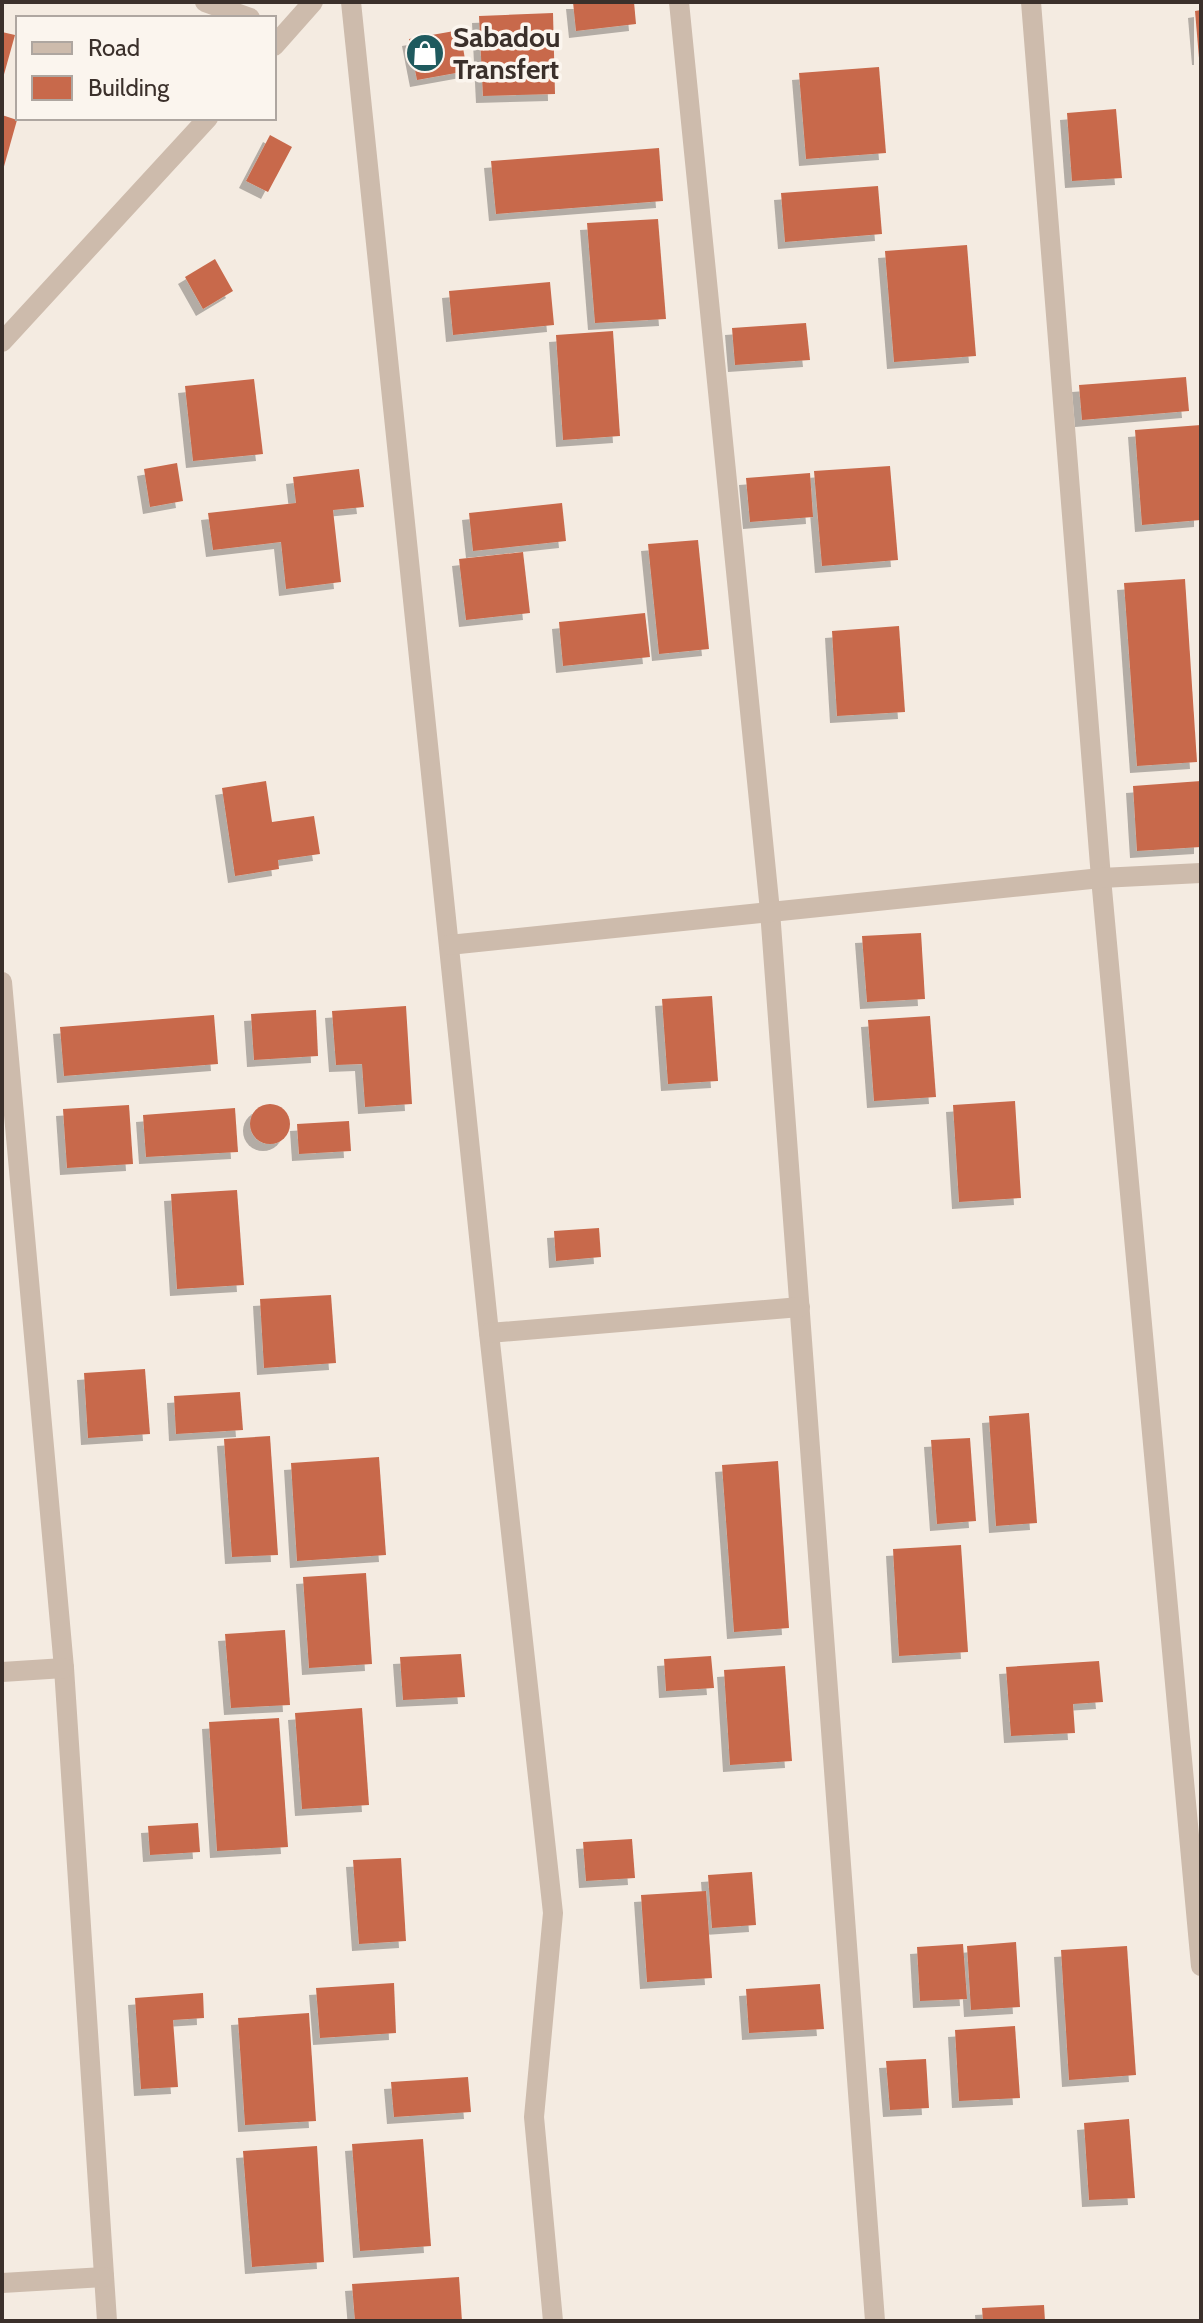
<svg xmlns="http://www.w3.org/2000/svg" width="1203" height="2323" viewBox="0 0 1203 2323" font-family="Cabin,sans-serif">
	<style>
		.building { fill: #c8694b; filter: url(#shadow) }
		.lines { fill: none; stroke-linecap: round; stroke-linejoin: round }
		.minor { stroke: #cdbbac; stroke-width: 20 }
		.labels { text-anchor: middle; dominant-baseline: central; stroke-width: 7; stroke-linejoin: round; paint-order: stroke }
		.poi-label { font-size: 28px; font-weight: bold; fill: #3b302b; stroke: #fbf5ee; text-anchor: start }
	</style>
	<defs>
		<filter id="shadow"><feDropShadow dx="-7" dy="7" stdDeviation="0" flood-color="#0004"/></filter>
	</defs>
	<rect width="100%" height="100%" fill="#f4ebe1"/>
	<!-- building -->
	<g class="building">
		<path d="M573,2H634L636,24L576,31Z"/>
		<path d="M1201,10V58H1199L1195,11Z"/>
		<path d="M553,13L555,94L483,96L479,16Z"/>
		<path d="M460,30L467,71L417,80L409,39Z"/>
		<path d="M2,32L15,35L3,78H2Z"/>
		<path d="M879,67L886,153L806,159L799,73Z"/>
		<path d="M1116,109L1122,178L1072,181L1067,113Z"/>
		<path d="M2,115L17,120L3,170H2Z"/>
		<path d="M270,135L292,147L268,192L246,181Z"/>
		<path d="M659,148L663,201L496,214L491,161Z"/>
		<path d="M878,186L882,234L785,242L781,193Z"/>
		<path d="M658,219L666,319L595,323L587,223Z"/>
		<path d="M967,245L976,356L894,362L885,251Z"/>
		<path d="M215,259L233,291L203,309L185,277Z"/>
		<path d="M550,282L554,325L453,335L449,291Z"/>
		<path d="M806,323L810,360L735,365L732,328Z"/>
		<path d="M613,331L620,436L563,440L556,335Z"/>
		<path d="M1186,377L1189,411L1082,420L1079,385Z"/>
		<path d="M254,379L263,454L193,461L185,386Z"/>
		<path d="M1201,425V520L1142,525L1135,430Z"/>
		<path d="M177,463L183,501L150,507L144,469Z"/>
		<path d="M890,466L898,560L822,566L814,471Z"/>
		<path d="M359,469L364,507L333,510L341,582L286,589L281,542L213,550L208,513L296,503L293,477Z"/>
		<path d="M810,473L813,517L750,522L746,478Z"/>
		<path d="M562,503L566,541L473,551L469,513Z"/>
		<path d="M698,540L709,649L659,654L648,544Z"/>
		<path d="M523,552L530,613L466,620L459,559Z"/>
		<path d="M1185,579L1197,762L1137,766L1124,583Z"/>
		<path d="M645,613L650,657L563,666L559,622Z"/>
		<path d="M899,626L905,712L837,716L832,631Z"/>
		<path d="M266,781L272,822L314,816L320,854L278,860L279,869L235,876L222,788Z"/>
		<path d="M1201,781V847L1137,851L1133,786Z"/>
		<path d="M921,933L925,999L867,1002L862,936Z"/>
		<path d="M712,996L718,1081L668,1084L662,999Z"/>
		<path d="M406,1006L412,1104L365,1107L362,1064L336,1065L332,1011Z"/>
		<path d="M316,1010L318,1056L254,1060L251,1014Z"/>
		<path d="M214,1015L218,1064L64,1076L60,1027Z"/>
		<path d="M930,1016L936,1097L874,1101L868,1020Z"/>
		<path d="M1015,1101L1021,1198L959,1202L953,1105Z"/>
		<circle cx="270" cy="1124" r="20"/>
		<path d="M129,1105L133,1164L67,1168L63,1109Z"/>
		<path d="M235,1108L238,1152L146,1157L143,1115Z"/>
		<path d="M349,1121L351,1151L299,1154L297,1124Z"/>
		<path d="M237,1190L244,1285L177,1289L171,1194Z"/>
		<path d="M599,1228L601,1257L556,1261L554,1231Z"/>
		<path d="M331,1295L336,1363L264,1368L260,1299Z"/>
		<path d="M145,1369L150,1434L88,1438L84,1373Z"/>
		<path d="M240,1392L243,1430L176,1434L174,1396Z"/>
		<path d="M1029,1413L1037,1523L996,1526L989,1416Z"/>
		<path d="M270,1436L278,1555L232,1557L224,1439Z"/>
		<path d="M970,1438L976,1521L937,1524L931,1440Z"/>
		<path d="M379,1457L386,1555L297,1561L291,1463Z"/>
		<path d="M778,1461L789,1628L734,1632L722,1465Z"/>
		<path d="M961,1545L968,1652L899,1656L893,1549Z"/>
		<path d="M366,1573L372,1664L309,1668L303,1577Z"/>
		<path d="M285,1630L290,1705L231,1708L225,1634Z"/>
		<path d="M461,1654L465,1697L403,1700L400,1657Z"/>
		<path d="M711,1656L714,1688L666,1691L664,1659Z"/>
		<path d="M1099,1661L1103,1702L1073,1704L1075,1733L1011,1736L1006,1667Z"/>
		<path d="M785,1666L792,1761L730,1765L724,1670Z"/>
		<path d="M362,1708L369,1805L302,1809L295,1713Z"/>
		<path d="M279,1718L288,1847L217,1851L209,1722Z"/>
		<path d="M198,1823L200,1852L150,1855L148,1826Z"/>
		<path d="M632,1839L635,1878L586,1881L583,1842Z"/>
		<path d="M401,1858L406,1941L359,1944L353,1860Z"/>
		<path d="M752,1872L756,1925L712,1928L708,1875Z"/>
		<path d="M706,1891L712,1978L647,1982L641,1895Z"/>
		<path d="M1016,1942L1020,2007L971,2010L967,1946Z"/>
		<path d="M963,1944L967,1999L920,2001L917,1947Z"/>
		<path d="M1127,1946L1136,2075L1069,2080L1061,1950Z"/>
		<path d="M394,1983L396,2033L320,2038L316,1988Z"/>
		<path d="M820,1984L824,2029L749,2033L746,1989Z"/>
		<path d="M203,1993L204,2018L173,2020L178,2087L141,2089L135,1998Z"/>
		<path d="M309,2013L316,2121L245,2125L238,2018Z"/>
		<path d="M1015,2026L1020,2098L959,2101L955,2030Z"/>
		<path d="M926,2059L929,2108L890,2110L886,2061Z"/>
		<path d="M468,2077L471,2112L394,2117L391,2082Z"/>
		<path d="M1129,2119L1135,2198L1089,2200L1084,2123Z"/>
		<path d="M423,2139L431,2246L360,2251L352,2144Z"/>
		<path d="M317,2146L324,2262L252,2267L243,2151Z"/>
		<path d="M459,2277L462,2321H355L352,2284Z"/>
		<path d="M1044,2305L1045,2321H983L982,2308Z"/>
	</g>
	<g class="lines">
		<!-- minor -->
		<g class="minor">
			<path d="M205,2L250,18"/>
			<path d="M351,2L489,1333L553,1913L534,2117L553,2321"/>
			<path d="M679,2L770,911L875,2321"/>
			<path d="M1031,2L1101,878L1201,1966"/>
			<path d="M274,46L313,2"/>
			<path d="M2,342L208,118"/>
			<path d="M449,945L1101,878L1201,873"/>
			<path d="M2,982L64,1668L107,2321"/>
			<path d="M489,1333L800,1307"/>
			<path d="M2,1672L64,1668"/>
			<path d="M2,2283L104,2277"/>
		</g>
	</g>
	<!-- icons -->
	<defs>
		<g id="shop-disc" transform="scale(2)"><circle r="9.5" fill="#1f5a5e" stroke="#fbf5ee"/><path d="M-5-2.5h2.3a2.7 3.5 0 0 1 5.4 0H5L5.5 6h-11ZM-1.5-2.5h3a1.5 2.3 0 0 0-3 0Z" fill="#fff"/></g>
	</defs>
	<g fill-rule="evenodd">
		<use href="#shop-disc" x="425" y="53"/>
	</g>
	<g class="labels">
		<!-- poi labels -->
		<g class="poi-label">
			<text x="453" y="37">Sabadou<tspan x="453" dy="32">Transfert</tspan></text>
		</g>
	</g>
	<!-- border -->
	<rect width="1203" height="2323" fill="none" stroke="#3b302b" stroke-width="8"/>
	<!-- legend -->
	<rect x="16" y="16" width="260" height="104" fill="#fbf5ee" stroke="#aea6a0" stroke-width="2"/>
	<rect x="32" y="42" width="40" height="12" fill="#cdbbac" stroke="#aea6a0" stroke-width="2"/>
	<text x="88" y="56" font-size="24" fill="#3b302b">Road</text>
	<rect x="32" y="76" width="40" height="24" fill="#c8694b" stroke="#aea6a0" stroke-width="2"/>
	<text x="88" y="96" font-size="24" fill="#3b302b">Building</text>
</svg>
